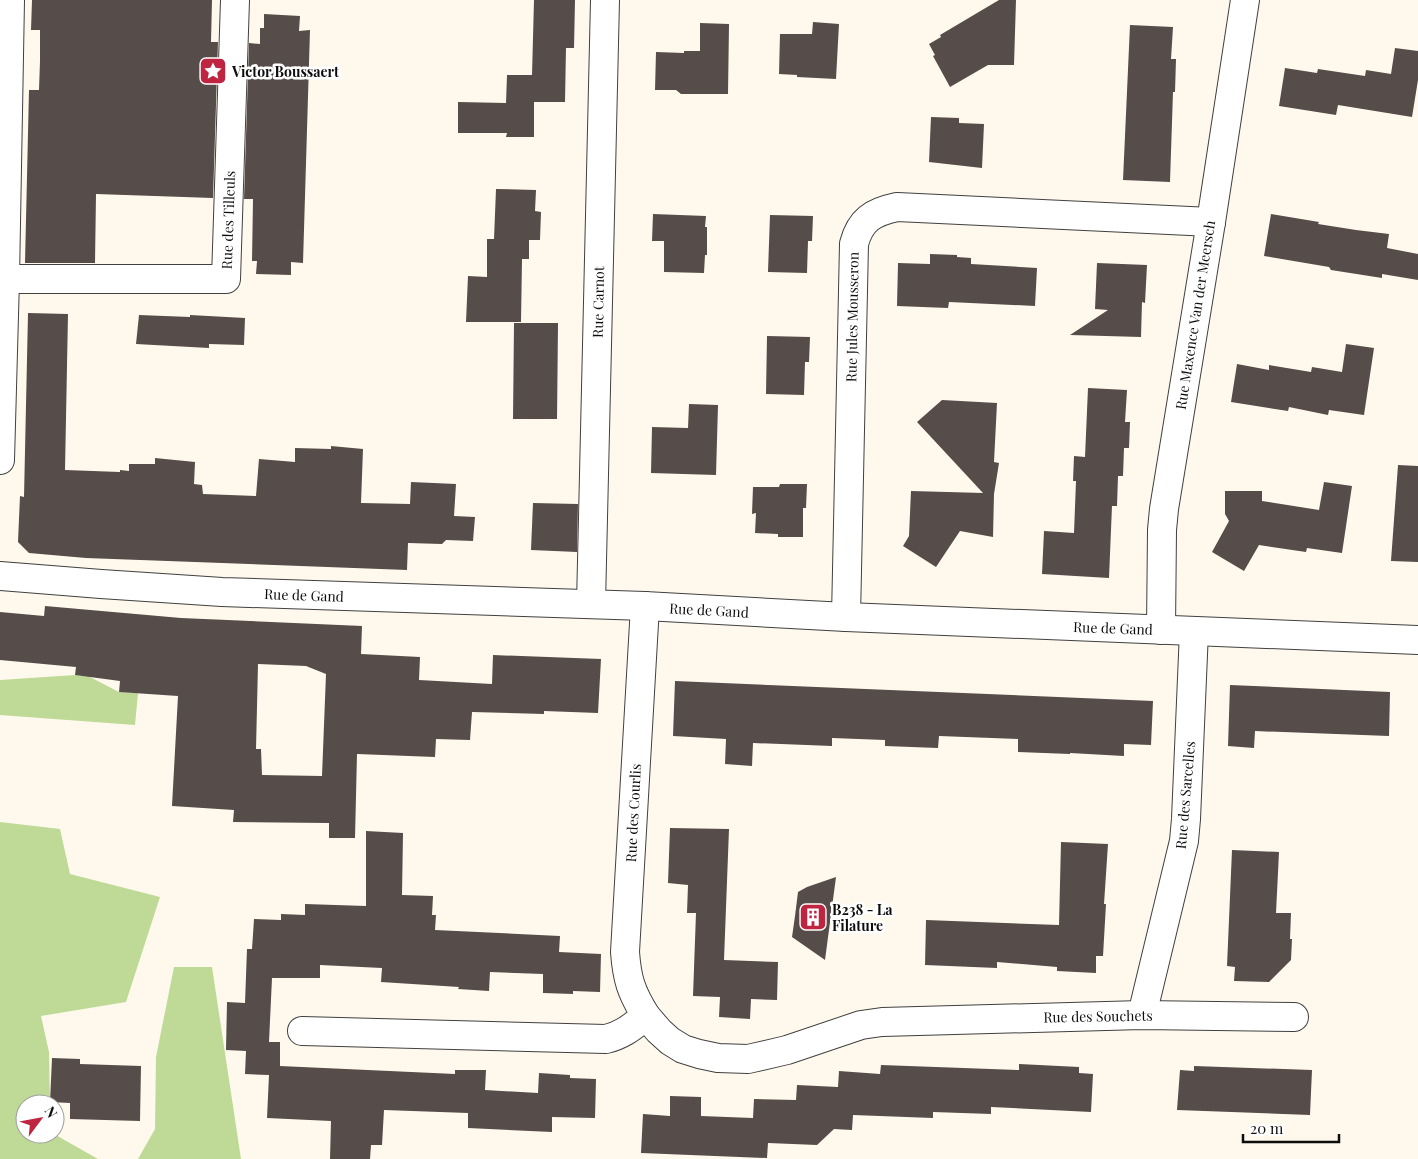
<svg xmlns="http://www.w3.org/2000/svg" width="1418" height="1159" viewBox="0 0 1418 1159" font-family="'Playfair Display',serif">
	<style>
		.forest { fill: #beda96 }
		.building { fill: #564c49; fill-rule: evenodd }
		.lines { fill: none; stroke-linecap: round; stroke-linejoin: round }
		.minor-casing { stroke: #404040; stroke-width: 30 }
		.minor { stroke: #fff; stroke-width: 28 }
		.labels { text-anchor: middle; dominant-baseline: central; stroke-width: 5; stroke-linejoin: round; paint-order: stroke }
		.poi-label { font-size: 14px; font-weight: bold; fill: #0d0d0d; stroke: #fff; text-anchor: start }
		.street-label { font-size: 14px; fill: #0d0d0d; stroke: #fff }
	</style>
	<rect width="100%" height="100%" fill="#fff9ed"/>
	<!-- forest -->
	<g class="forest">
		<path d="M75,675L88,676L119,692L138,693L135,725L0,715V680Z"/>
		<path d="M0,822L60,829L70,874L160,897L126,1002L41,1016L49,1052L50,1104H25V1134H54L98,1159H0Z"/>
		<path d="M174,967H212L241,1159H138L155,1129L156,1057Z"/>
	</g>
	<!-- building -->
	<g class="building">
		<path d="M32,0H212L211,42H218L213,198L96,194L95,263H25L29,90H39L40,61V30H31Z"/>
		<path d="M534,0H575L574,48H566L565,102H534V137H506L507,133H458V102L506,103L507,75H532Z"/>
		<path d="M999,0H1016L1014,65H988L950,87L933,56L935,55L929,44L941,37L940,35Z"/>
		<path d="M264,14L300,16L299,31L310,30L303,263L291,262V275L256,274L257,261H252L253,199H244L249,43L260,44V28H264Z"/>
		<path d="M813,22L839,24L836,79L797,77V75L779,74L780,34H812Z"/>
		<path d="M700,23L729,24L728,94H681L676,90H655L656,52L684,53V51H700Z"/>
		<path d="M1130,25L1173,27L1171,59H1176L1175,92H1173L1170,182L1123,180Z"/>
		<path d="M1395,48L1418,51V80L1412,117L1338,105L1336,115L1279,106L1285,68L1317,73L1318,69L1365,76L1366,70L1391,74Z"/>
		<path d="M931,117L959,118V123L984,124L982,168L929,162Z"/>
		<path d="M496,189L536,190L535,211L541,212L540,240H529V259H522L521,322H466L468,276L487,277V239H494Z"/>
		<path d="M653,214L706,216L705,227H707V255H705L704,273L664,272V241H652Z"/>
		<path d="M1271,214L1319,222L1318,224L1356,230L1389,234L1387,248L1418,254V280L1382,274V278L1331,270L1329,267L1264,256Z"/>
		<path d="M770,215L813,216L812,241H808L807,273L768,272Z"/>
		<path d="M930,254L957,255V257L971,258V264L1037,268L1035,306L949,302L948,308L897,306L898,263L930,264Z"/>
		<path d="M1097,263L1147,265L1145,303L1142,302L1141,337L1070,335L1108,310L1095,309Z"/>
		<path d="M28,313L68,314L65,470L120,472V470L129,471V464H155V458L195,462L194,484L202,485L203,494L256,496L259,459L295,462V448L331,449V446L363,449L361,503L410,504L411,482L456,484L454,516L475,517L473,541L446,540L442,544L408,543L407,570L86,558L29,553L18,542L20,496L24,497Z"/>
		<path d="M139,315L190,317V315L245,318L244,345L209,344V348L136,344Z"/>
		<path d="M514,323H558L557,419H513Z"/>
		<path d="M767,336L810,337L809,362H805L804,395L766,394Z"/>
		<path d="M1346,344L1374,348L1364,415L1329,410L1328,415L1289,407L1288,411L1231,402L1237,364L1269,370V365L1311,372L1312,367L1342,372Z"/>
		<path d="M1088,388L1127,390L1125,422H1130L1129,448H1124L1123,476H1118L1117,506H1112L1109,578L1042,574L1044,531L1074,533L1076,481H1073L1074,456L1085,457Z"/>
		<path d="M942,400L997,403L994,462L999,463L994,494L993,537L960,531L936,567L903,546L909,536L911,491L983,493L917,422Z"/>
		<path d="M689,404L718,405L716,475L651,473L652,427L688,428Z"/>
		<path d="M1398,465L1418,466V562L1391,561Z"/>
		<path d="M1324,482L1352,486L1342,553L1307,548L1306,552L1259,545L1244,571L1212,552L1229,521L1225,514V491H1262V501L1319,510Z"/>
		<path d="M780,484H807L806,508H803V537H778V534L755,533L756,513L752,514L753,487H779Z"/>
		<path d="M533,503L578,504L577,552L531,550Z"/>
		<path d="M45,606L181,618L362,626L361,654L420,657L419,680L492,684L493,655L601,659L598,713L544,711V714L472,712L470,740L436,739L435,757L357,754L355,838H329V823L233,822L234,810L172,806L178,696L119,692L120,681L75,675L76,667L0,660V612L44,616ZM258,664L306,666L326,674L322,776L262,775L261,749H256Z"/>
		<path d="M675,681L1153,701L1151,745L1124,744V756L1070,753V754L1018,752V739L939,736L938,748L885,746V740L832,738V746L753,743L752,766L725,764L726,739L673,736Z"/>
		<path d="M1230,685L1390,692L1389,736L1255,731L1254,748L1228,746Z"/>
		<path d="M670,828L729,829L724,960L778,962L777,1000L751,999L750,1019L719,1017L720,997L693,996L696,913H687L688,885L668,883Z"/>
		<path d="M366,831L403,833L402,895L433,896L432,915H436L435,930L560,936L559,952L601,954L600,992L573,991V994L543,993V974L490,972L489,991L458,989L459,987L381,982L382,968L320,965V978H272L269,1042H280V1066L455,1074V1070H486L485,1090L538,1093L539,1073L570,1075V1078L596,1079L595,1118L552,1117V1132L468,1128V1113L384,1110L382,1145H371L370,1159H330L331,1121L267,1118L269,1075L245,1074L246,1051L226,1050L227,1002L245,1003L247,949H252L254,919L281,920V914L305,915V904L366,906Z"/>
		<path d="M1061,842L1108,844L1104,904H1106L1103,956H1096V973L1057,971V967L997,962V968L925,965L926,920L1059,925Z"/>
		<path d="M1232,850L1279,852L1276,913H1291L1290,939H1292L1291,960L1269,982L1234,981L1235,967L1227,966Z"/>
		<path d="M836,877L825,960L792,937L795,916L798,892L807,887Z"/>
		<path d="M52,1058L80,1059V1064L141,1066L140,1121L70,1119V1103L50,1102Z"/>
		<path d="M1019,1064L1079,1067V1073L1093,1074L1091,1112L991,1107V1114L933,1112V1118L853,1115L852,1130L834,1129L817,1145L768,1143L767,1158L641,1153L643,1114L670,1116V1096L701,1097V1116L753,1118L754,1099L796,1100L797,1085L838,1087L839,1071L880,1074L881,1065L1019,1070Z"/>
		<path d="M1194,1066L1312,1070L1310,1115L1177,1110L1180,1070L1194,1071Z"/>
	</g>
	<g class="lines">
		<!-- minor casing -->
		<g class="minor-casing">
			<g id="minor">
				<path d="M5,279H226L235,0"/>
				<path d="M0,460L5,279L10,0"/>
				<path d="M0,576L101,584L222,592L645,606L846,617L1418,640"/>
				<path d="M591,604L605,0"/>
				<path d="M846,617L854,244C860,220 873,212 897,207L1211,222"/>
				<path d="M1161,630L1162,530L1164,509L1211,222L1245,0"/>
				<path d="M1142,1015L1184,841L1186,819L1194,631"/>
				<path d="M646,1016L659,1031L670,1041L683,1049L699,1054L718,1058L748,1059L787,1050L861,1025L882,1022L1142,1015L1294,1017"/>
				<path d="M302,1031L606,1039C623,1035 633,1026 646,1016C631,992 627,979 625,952L645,606"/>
			</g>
		</g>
		<!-- minor -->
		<use href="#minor" class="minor"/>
	</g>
	<!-- icons -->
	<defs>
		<g id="sight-square" transform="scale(1.4375)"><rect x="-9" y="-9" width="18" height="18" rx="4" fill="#bf2441" stroke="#fff"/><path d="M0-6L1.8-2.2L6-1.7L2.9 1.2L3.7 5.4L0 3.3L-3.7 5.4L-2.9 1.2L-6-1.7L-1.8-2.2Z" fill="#fff"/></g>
		<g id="building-square" transform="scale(1.4375)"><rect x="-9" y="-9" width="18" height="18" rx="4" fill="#bf2441" stroke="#fff"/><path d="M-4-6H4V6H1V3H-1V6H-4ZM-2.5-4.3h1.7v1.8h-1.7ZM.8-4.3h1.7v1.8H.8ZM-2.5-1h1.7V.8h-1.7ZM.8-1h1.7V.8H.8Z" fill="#fff"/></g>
	</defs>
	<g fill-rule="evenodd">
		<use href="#sight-square" x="213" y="71"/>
		<use href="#building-square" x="813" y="917"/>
	</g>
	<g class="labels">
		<!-- poi labels -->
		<g class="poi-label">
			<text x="232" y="71">Victor Boussaert</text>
			<text x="832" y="909">B238 - La<tspan x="832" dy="16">Filature</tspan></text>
		</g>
		<!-- street labels -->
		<g class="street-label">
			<text transform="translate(228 220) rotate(-88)">Rue des Tilleuls</text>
			<text transform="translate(598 302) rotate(-89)">Rue Carnot</text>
			<text transform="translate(1195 315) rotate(-81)">Rue Maxence Van der Meersch</text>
			<text transform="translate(852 317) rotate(-89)">Rue Jules Mousseron</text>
			<text transform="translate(304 595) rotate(2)">Rue de Gand</text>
			<text transform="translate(709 610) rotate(3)">Rue de Gand</text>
			<text transform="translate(1113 628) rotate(2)">Rue de Gand</text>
			<text transform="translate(1185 795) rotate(-85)">Rue des Sarcelles</text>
			<text transform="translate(633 813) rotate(-87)">Rue des Courlis</text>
			<text transform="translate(1098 1016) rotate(-1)">Rue des Souchets</text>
		</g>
	</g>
	<!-- north arrow -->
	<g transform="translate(40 1119) rotate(58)"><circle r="24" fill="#ffffff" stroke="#9e9e9e"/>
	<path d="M0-4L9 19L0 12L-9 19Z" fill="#bf2441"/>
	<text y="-8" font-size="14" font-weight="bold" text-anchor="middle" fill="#0d0d0d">N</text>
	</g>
	<!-- scale -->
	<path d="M1243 1134v8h96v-8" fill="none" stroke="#0d0d0d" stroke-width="2.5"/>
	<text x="1250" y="1134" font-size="15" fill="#0d0d0d" stroke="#ffffff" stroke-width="4" paint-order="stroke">20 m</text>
</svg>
